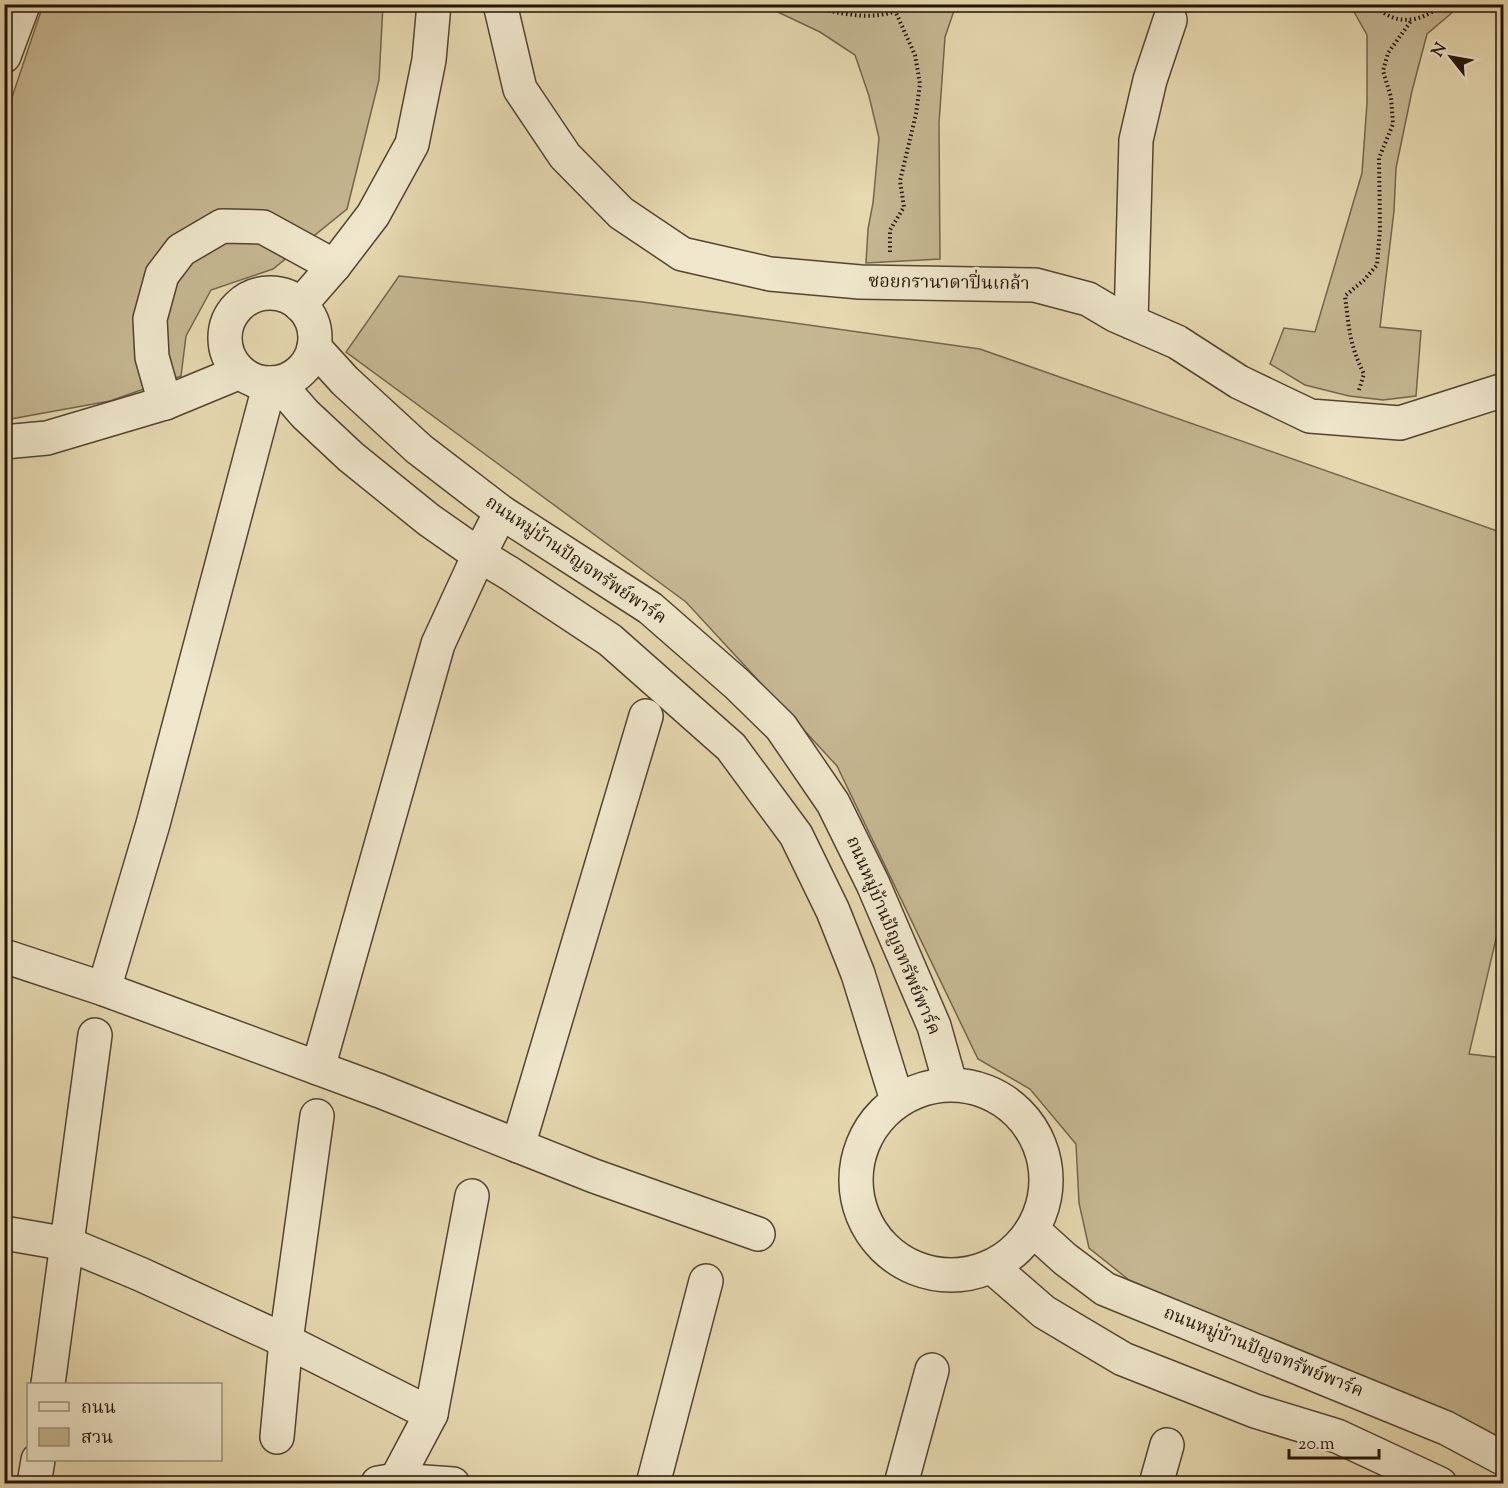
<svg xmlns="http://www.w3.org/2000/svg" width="1508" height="1488" viewBox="0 0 1508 1488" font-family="'Sorts Mill Goudy','Noto Serif Thai',serif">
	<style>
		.green { fill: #c5b792; stroke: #74654c; stroke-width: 1.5 }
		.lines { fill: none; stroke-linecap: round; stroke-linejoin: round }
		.minor-casing { stroke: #534430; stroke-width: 36 }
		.path { stroke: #221305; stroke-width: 4; stroke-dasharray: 1.5 3; stroke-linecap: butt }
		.minor { stroke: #efe6cb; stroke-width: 33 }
		.labels { text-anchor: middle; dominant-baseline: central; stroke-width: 6; stroke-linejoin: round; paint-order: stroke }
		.street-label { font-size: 18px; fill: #221305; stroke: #efe6cb }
	</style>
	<rect width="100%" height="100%" fill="#e6d8af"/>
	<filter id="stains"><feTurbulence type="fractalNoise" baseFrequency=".00333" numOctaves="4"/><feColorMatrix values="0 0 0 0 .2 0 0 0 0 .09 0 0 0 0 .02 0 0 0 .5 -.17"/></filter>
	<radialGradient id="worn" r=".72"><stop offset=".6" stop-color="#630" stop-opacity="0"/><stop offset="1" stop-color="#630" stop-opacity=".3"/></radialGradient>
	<!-- green -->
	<g class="green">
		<path d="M43,5H383L379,80L347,209L273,269L211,290L186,336L181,376L110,401L5,420V118Z"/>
		<path d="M763,5H956L945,37L939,123L940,259L866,263L868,229L873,203L879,138L869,96L855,55L820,32Z"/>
		<path d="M1343,5H1461L1427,34L1412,91L1396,168L1394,211L1380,327L1421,331L1416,396L1383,400L1349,396L1305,385L1270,364L1284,328L1315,332L1362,173L1367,103V35L1354,12Z"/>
		<path d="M399,276L643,302L980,349L1503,533V909L1469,1054L1503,1058V1441L1129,1280L1089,1248L1079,1203L1076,1144L1030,1089L978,1059L837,766L686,602L346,352Z"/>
	</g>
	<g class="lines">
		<!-- minor casing -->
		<g class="minor-casing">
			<g id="minor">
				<path d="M500,4L520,89L565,156L621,213L682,254L770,274L860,282L1035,285L1088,299L1115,315L1177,342L1239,382L1310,416L1400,423L1504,390"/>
				<path d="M4,56L23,5"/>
				<circle cx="270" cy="338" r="45"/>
				<path d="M300,305L334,266L373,215L412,144L429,60L434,4"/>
				<path d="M1131,322L1136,140L1150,80L1170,20"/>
				<path d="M314,347L345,381L419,449L501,512L650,608L737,684L781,727L833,803L873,884L934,1026L950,1083"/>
				<path d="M278,383L305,414L351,457L429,520L479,555L509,573L610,640L731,747L796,835L833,911L858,974L897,1100"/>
				<path d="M165,403L152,357L150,319L162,275L181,250L222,226L263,227L334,266"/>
				<path d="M4,442L47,438L165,403L240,372"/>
				<path d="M4,956L104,989L153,824L270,383"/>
				<path d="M104,989L380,1091L594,1176L758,1234"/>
				<path d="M318,1068L438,644L479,555L501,512"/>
				<circle cx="951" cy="1180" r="95"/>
				<path d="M518,1146L646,716"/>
				<path d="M1033,1230L1065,1259L1105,1289L1446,1428L1504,1459"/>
				<path d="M4,1233L68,1244L140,1274L286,1341L431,1414"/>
				<path d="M992,1267L1044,1312L1123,1359L1255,1411L1337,1436L1440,1484"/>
				<path d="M48,1384L95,1035"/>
				<path d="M277,1437L286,1341L317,1116"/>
				<path d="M396,1480L431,1414L472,1196"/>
				<path d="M378,1483L396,1480L453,1484"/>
				<path d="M34,1484L38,1460"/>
				<path d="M653,1484L706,1281"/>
				<path d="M901,1484L932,1370"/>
				<path d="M1156,1484L1167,1445"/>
			</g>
		</g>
		<!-- path -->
		<g class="path">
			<path d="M812,4L817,8C852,16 879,22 912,4"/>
			<path d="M1374,4C1394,27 1421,23 1443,4"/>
			<path d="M890,252V230L904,207L900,181L916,114L920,84L915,55L896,13"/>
			<path d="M1359,390L1364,374C1349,344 1349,327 1345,296L1364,280L1377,265L1380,229L1379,158L1393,124L1391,97L1383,71L1388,53L1411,21"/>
		</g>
		<!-- minor -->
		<use href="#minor" class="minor"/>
	</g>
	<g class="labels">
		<!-- street labels -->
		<g class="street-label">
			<text transform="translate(949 284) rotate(1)">ซอยกรานาดาปิ่นเกล้า</text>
			<text transform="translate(575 561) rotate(34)">ถนนหมู่บ้านปัญจทรัพย์พาร์ค</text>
			<text transform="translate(892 936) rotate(67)">ถนนหมู่บ้านปัญจทรัพย์พาร์ค</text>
			<text transform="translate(1263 1353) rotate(22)">ถนนหมู่บ้านปัญจทรัพย์พาร์ค</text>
		</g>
	</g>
	<!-- margin -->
	<rect width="1508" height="1488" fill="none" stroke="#e6d8af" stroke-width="24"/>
	<rect x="6" y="6" width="1496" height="1476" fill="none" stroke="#221305" stroke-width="3"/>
	<rect x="12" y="12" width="1484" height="1464" fill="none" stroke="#221305" stroke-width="1.5"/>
	<!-- legend -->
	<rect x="27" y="1383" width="195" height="78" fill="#efe6cb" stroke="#9d927c" stroke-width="1.5"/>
	<rect x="39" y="1402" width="30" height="9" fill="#efe6cb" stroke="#9d927c" stroke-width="1.5"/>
	<text x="81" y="1413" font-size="18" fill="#221305">ถนน</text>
	<rect x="39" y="1428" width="30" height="18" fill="#c5b792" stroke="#9d927c" stroke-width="1.5"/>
	<text x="81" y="1443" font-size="18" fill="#221305">สวน</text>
	<!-- north arrow -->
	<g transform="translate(1451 57) rotate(301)" stroke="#efe6cb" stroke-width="4.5" paint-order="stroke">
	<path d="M0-4.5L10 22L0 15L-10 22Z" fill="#221305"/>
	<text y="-9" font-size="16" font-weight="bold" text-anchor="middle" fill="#221305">N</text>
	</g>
	<!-- scale -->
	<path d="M1289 1449v9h90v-9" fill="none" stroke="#221305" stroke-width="3"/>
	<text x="1298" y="1449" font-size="18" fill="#221305" stroke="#efe6cb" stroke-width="4.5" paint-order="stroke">20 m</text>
	<rect width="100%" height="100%" filter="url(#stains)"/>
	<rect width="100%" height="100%" fill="url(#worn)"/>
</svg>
